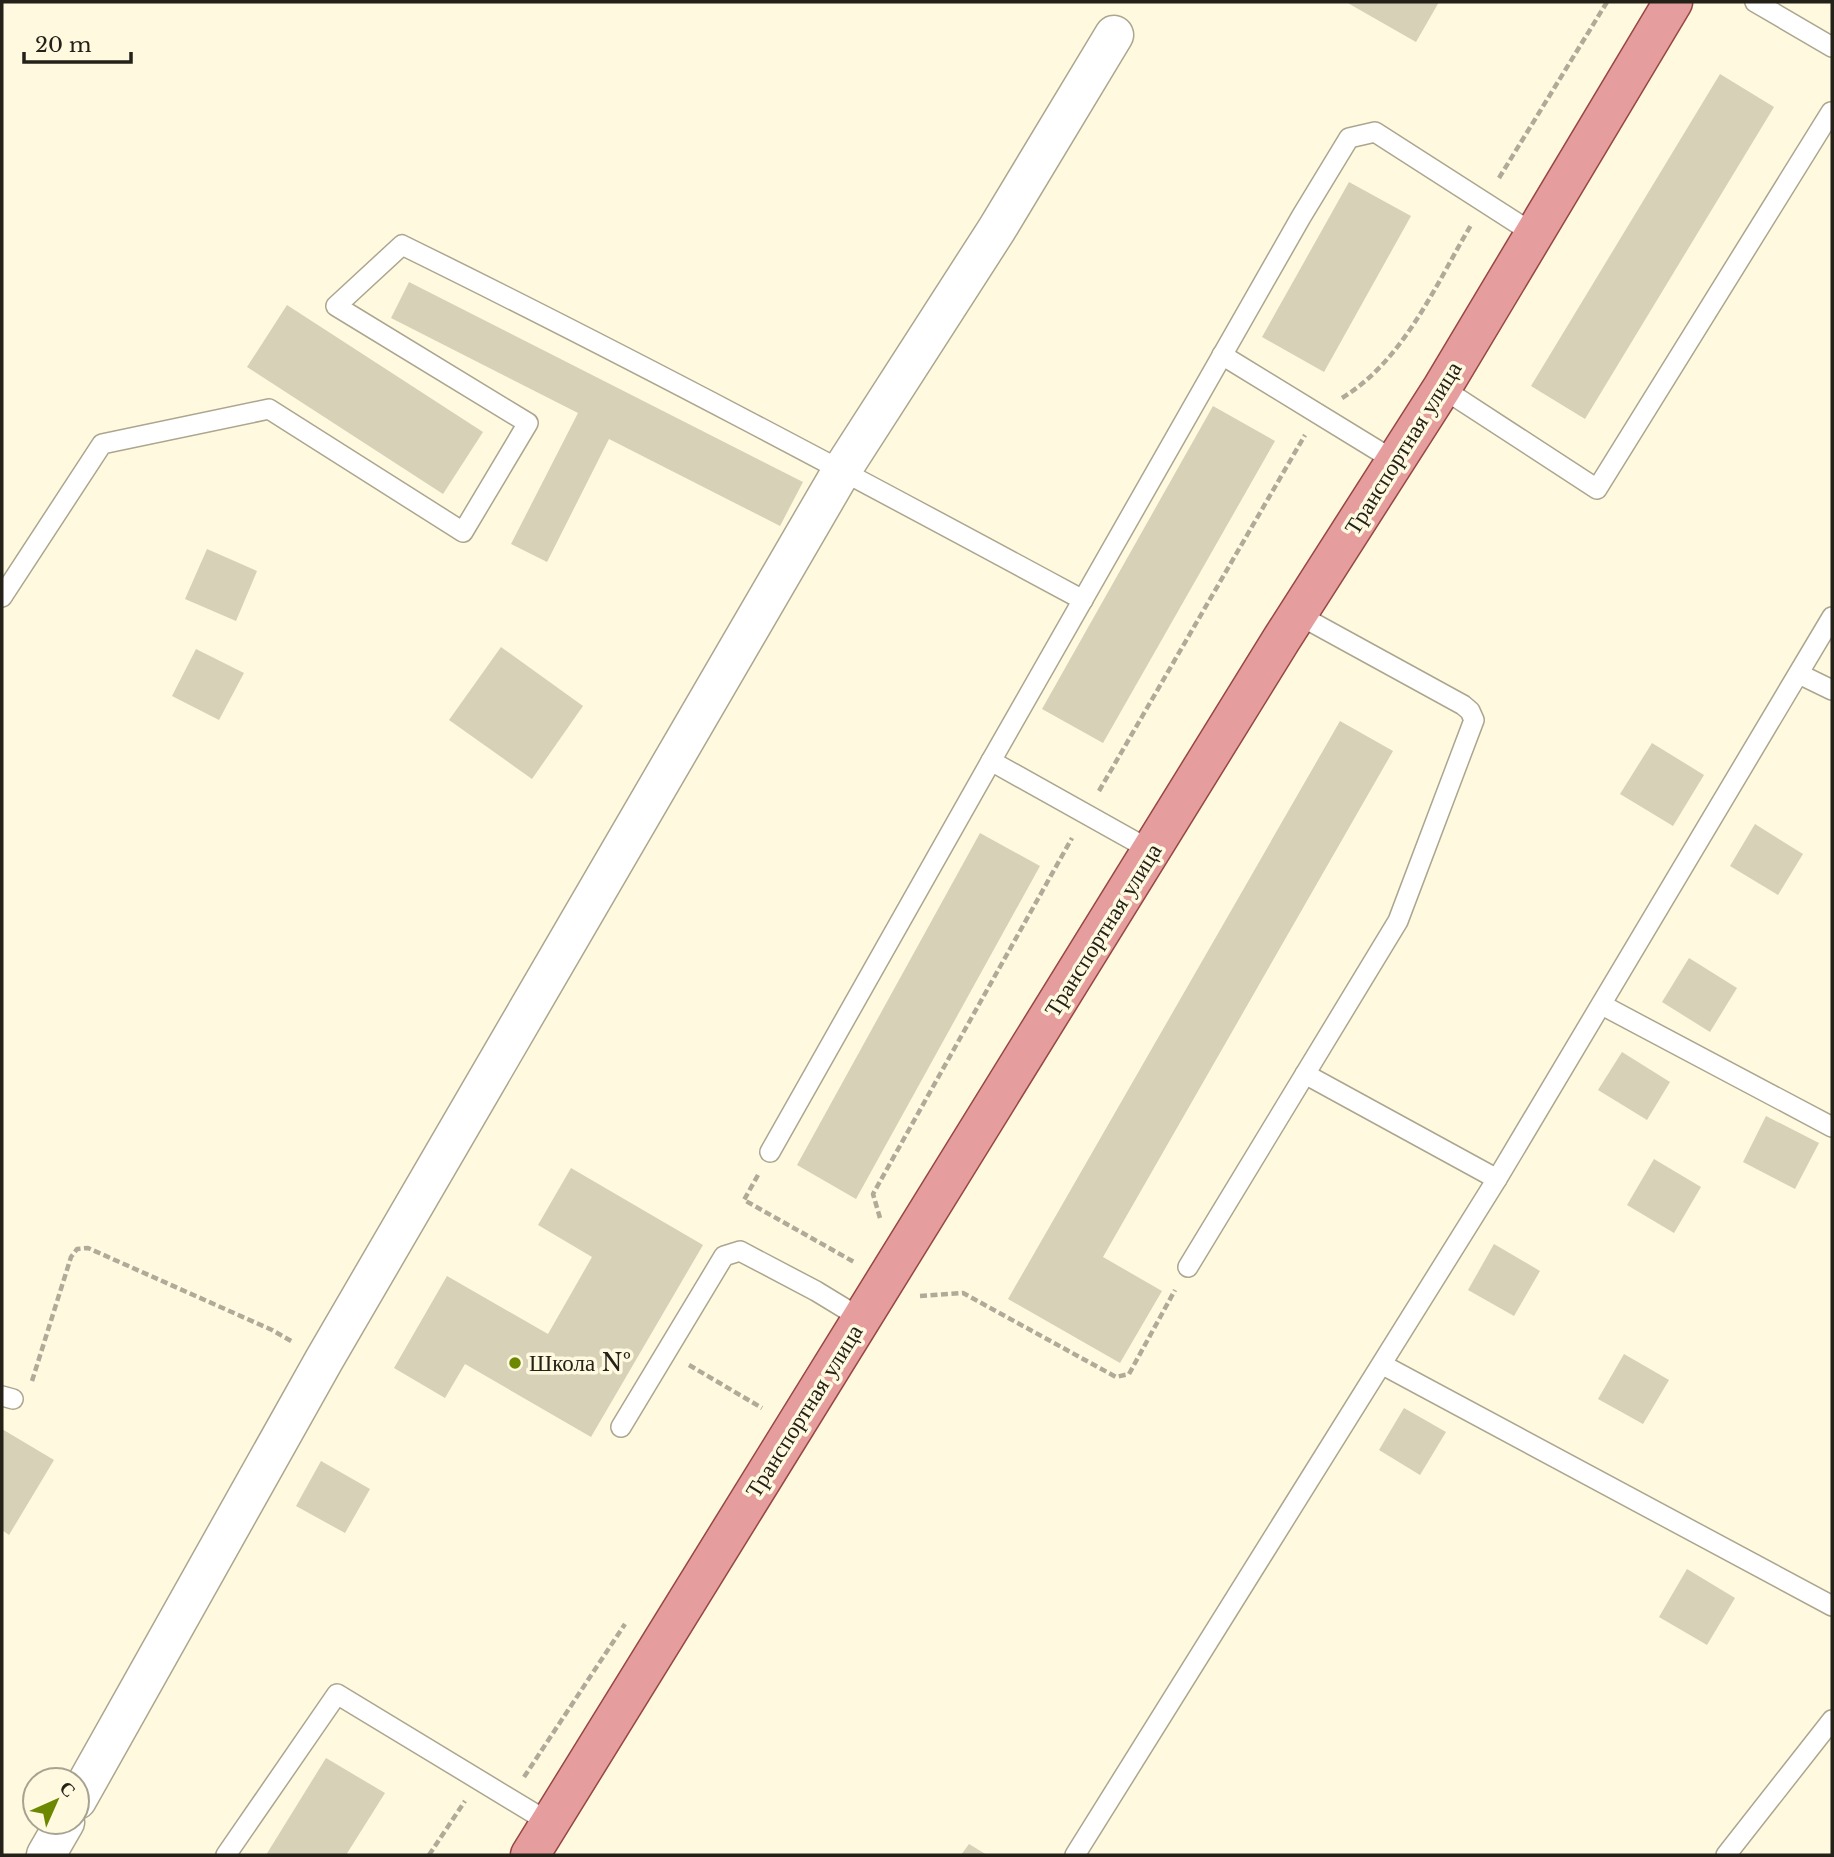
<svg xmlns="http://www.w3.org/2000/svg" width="1834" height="1857" viewBox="0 0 1834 1857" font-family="'Libre Baskerville',serif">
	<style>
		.building { fill: #d7d1b8 }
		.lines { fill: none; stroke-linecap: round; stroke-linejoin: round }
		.lane-casing { stroke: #aca68f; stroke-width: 22 }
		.street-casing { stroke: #aca68f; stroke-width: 41 }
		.primary-casing { stroke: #964744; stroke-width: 41 }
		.path { stroke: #b0ab98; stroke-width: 4.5; stroke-dasharray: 7 3.5; stroke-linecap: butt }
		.lane { stroke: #fff; stroke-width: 19 }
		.street { stroke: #fff; stroke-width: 38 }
		.primary { stroke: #e59d9d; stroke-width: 38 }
		.poi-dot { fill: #6c8800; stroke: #fff9e0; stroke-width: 2.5 }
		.labels { text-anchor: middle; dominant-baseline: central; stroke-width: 7; stroke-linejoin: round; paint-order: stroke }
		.street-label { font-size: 23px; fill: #232118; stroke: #fff9e0 }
		.poi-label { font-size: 23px; fill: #232118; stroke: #fff9e0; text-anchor: start }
	</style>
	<rect width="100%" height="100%" fill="#fff9e0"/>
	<!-- building -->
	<g class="building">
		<path d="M1346,2H1439L1416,42Z"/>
		<path d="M1720,74L1774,107L1585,419L1531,386Z"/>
		<path d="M1349,182L1411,216L1324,372L1262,337Z"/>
		<path d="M409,282L803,482L780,526L609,439L547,562L511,544L578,413L391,318Z"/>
		<path d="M287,305L483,432L443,494L247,367Z"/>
		<path d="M1213,406L1275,441L1103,743L1042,709Z"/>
		<path d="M207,549L257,571L236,621L185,599Z"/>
		<path d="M501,647L583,706L532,779L449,720Z"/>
		<path d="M196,649L244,673L219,720L172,696Z"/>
		<path d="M1340,721L1393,751L1103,1257L1162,1291L1120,1363L1008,1299Z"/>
		<path d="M1652,743L1704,775L1673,826L1620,794Z"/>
		<path d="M1755,824L1803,854L1778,895L1730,866Z"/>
		<path d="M980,833L1040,866L856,1199L797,1165Z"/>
		<path d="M1689,958L1737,988L1710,1032L1662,1002Z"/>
		<path d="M1622,1052L1670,1082L1647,1120L1598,1090Z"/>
		<path d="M1766,1116L1819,1143L1795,1189L1743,1162Z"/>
		<path d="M1654,1159L1701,1187L1674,1233L1627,1205Z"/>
		<path d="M571,1168L703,1245L591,1437L465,1364L445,1398L394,1368L447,1276L548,1334L592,1257L538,1225Z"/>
		<path d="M1494,1244L1540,1271L1514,1316L1468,1290Z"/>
		<path d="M1624,1354L1669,1380L1643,1424L1598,1399Z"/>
		<path d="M1404,1408L1446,1432L1420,1475L1379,1450Z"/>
		<path d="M2,1429L54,1460L9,1535L2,1530Z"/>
		<path d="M321,1461L370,1489L345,1533L296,1506Z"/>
		<path d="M1687,1569L1735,1598L1707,1645L1659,1617Z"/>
		<path d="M326,1758L385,1793L346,1855H266Z"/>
		<path d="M969,1844L987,1855H961Z"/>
	</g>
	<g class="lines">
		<!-- lane casing -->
		<g class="lane-casing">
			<g id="lane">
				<path d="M1755,2L1832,47"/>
				<path d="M1222,355L1395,461"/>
				<path d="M1442,388L1597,489L1831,112"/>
				<path d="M2,597L102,444L269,409L463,532L528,423L336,306L402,245C632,358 857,478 1083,600"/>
				<path d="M1799,674L1832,690"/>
				<path d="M991,761L1301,217L1349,138L1375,132L1534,234"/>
				<path d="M1602,1005L1832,1127"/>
				<path d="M1305,1074L1497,1179"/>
				<path d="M770,1152L991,761L1152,851"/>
				<path d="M1188,1267L1398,921L1474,720L1470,711L1463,705L1297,614"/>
				<path d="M1383,1365L1832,1606"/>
				<path d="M2,1396L13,1399"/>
				<path d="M621,1427L724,1256L740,1251L816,1291L862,1319"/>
				<path d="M226,1855L337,1694L550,1823"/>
				<path d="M1075,1855L1497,1179L1832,617"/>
				<path d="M1726,1855L1832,1720"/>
			</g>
		</g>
		<!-- street casing -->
		<g class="street-casing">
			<g id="street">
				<path d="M77,1800L324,1360L842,470L997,229L1114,35"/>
				<path d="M46,1855L65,1822"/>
			</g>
		</g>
		<!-- primary casing -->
		<g class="primary-casing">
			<path id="primary" d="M530,1855L1281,640L1442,388L1673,2"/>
		</g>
		<!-- path -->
		<g class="path">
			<path d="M1499,178L1607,2"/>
			<path d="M1342,398C1404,360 1435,286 1471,225"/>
			<path d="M1099,791L1305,435"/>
			<path d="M758,1175L744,1200L854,1262"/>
			<path d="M880,1218L873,1194L1072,838"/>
			<path d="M920,1296L963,1293L1116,1377L1129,1374L1175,1290"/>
			<path d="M689,1365L762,1408"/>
			<path d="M32,1381L71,1257L77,1249L88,1248L272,1330L293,1342"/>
			<path d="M524,1777L625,1624"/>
			<path d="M429,1855L465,1801"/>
		</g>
		<!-- lane -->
		<use href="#lane" class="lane"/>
		<!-- street -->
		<use href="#street" class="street"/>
		<!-- primary -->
		<use href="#primary" class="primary"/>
	</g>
	<!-- markers -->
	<circle class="poi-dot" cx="515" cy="1363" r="7"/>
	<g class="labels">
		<!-- street labels -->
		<g class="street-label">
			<text transform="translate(1403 448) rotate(-58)">Транспортная улица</text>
			<text transform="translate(1103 930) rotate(-58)">Транспортная улица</text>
			<text transform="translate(804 1411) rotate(-58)">Транспортная улица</text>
		</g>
		<!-- poi labels -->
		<g class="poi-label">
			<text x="529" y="1363">Школа №</text>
		</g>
	</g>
	<!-- border -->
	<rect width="1834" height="1857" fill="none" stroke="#232118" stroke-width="7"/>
	<!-- north arrow -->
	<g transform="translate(56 1801) rotate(45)"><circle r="33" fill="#fff9e0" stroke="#a7a390" stroke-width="2"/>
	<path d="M0-5L12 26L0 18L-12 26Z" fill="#6c8800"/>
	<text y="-10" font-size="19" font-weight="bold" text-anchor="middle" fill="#232118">С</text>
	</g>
	<!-- scale -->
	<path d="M24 52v10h107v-10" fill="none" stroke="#232118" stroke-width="3.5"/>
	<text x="35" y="52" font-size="21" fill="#232118" stroke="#fff9e0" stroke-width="5" paint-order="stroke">20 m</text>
</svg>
